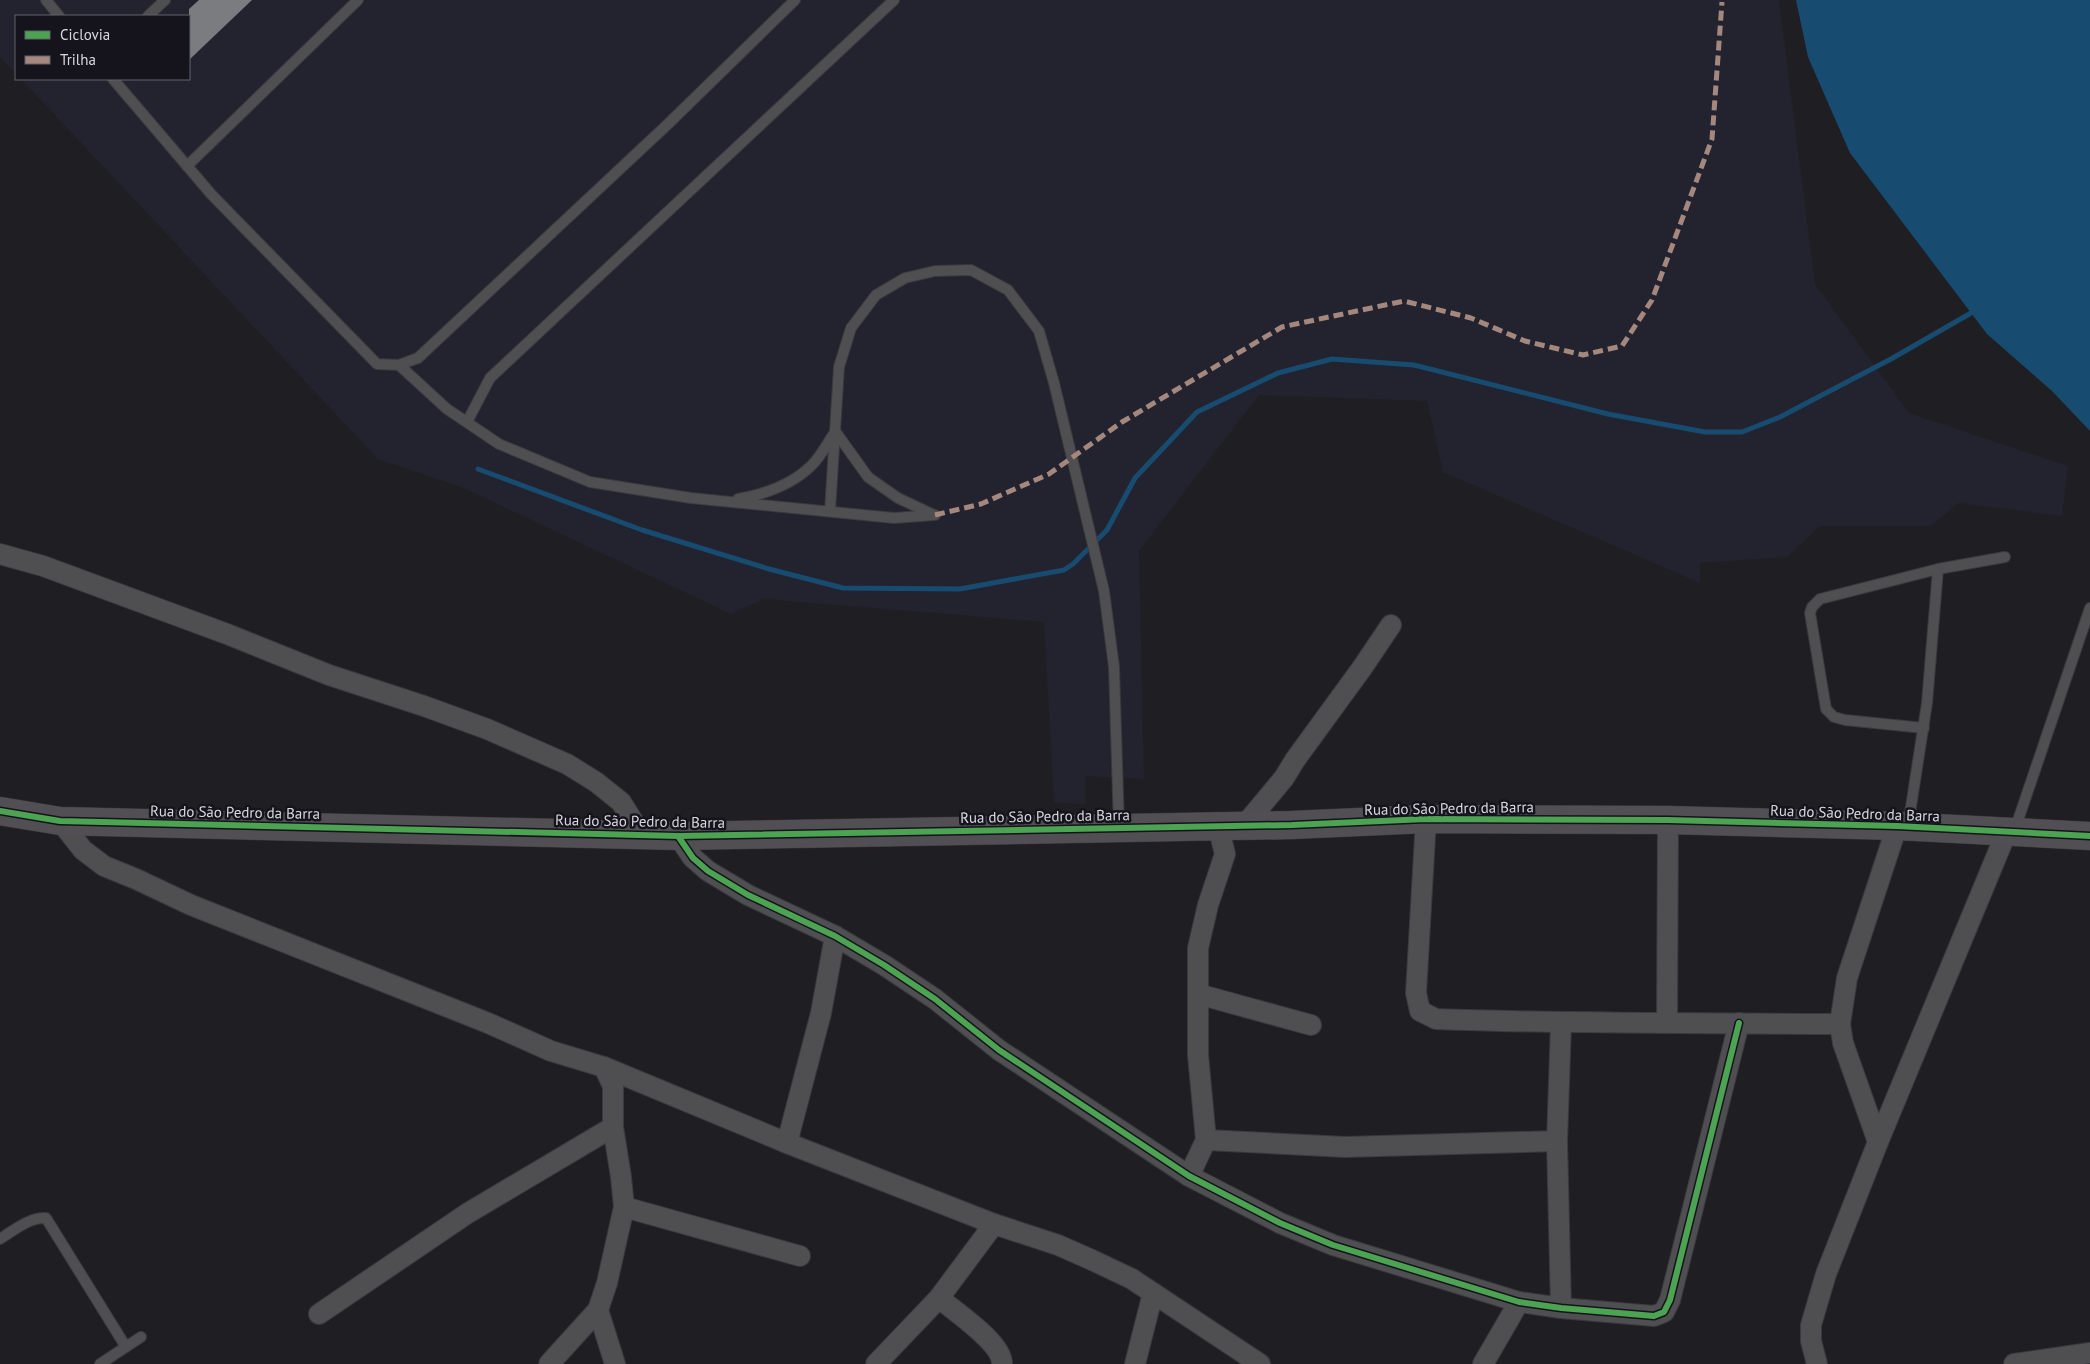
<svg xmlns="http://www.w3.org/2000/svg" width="2090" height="1364" viewBox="0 0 2090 1364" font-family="'PT Sans',sans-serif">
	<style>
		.built { fill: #23222f }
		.water { fill: #174c70 }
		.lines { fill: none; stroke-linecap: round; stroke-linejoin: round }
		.stream { stroke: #174c70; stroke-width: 5 }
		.building { fill: #7b7c80 }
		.lane-casing { stroke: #3a3a3e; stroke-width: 12 }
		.street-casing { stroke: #3a3a3e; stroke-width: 22 }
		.secondary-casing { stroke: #3a3a3e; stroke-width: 29 }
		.lane { stroke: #4f4f52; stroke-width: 10 }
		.street { stroke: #4f4f52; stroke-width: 20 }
		.secondary { stroke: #514f54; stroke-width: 28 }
		.quiet { stroke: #a5887d; stroke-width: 5; stroke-dasharray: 10 5; stroke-linecap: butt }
		.cycleway-casing { stroke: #15141c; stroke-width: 9 }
		.cycleway { stroke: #4ca352; stroke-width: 6 }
		.labels { text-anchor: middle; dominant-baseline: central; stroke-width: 5; stroke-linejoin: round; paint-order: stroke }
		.street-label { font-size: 15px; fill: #d8d8de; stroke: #15141c }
	</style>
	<rect width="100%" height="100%" fill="#1f1f23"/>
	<!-- built -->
	<path class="built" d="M0,0H1779L1815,284L1909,413L2068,466L2062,516L1958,503L1931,526H1820L1787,557L1700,563V583L1443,472L1427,401L1259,395L1139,551L1144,779L1086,776L1085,804L1054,802L1044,622L764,599L731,614L461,487L378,459L21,79H189V16H16V74L0,57Z"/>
	<!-- water -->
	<path class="water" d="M1796,0H2090V431L2052,391L1987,334L1850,153L1808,57Z"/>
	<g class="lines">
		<!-- stream -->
		<path class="stream" d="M478,469L642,530L769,569L843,588L960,589L1064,570L1073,564L1107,530L1135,478L1197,412L1278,373L1332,359L1414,365L1608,414L1705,432H1742L1780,417L1891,359L1971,313"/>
	</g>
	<!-- building -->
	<path class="building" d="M199,0H252L189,60V9Z"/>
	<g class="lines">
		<!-- lane casing -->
		<g class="lane-casing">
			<g id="lane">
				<path d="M46,0L59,16"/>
				<path d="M148,16L165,0"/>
				<path d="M113,79L211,194L377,364L399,365L418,358L668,124L795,0"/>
				<path d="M187,166L358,0"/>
				<path d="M399,365L447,409L499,444L590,482L691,498L894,518L935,515"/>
				<path d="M467,422L490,378L894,0"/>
				<path d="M835,431L868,477L898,498L934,515"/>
				<path d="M738,499C766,494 792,485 812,465C821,456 828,442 835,432"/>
				<path d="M830,511L839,367L851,328L876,295L905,278L935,271L971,270L1008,290L1039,331L1054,383L1104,591L1114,667L1119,827"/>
				<path d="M1924,728L1845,720L1834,717L1826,709L1810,613L1812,607L1820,599L1938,569L2005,557"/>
				<path d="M1908,826L1927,703L1938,569"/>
				<path d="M2014,832L2090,608"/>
				<path d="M0,1239C13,1231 29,1217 46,1218L126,1347"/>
				<path d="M100,1364L141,1337"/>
			</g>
		</g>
		<!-- street casing -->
		<g class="street-casing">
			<g id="street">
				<path d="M0,554L43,566L227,634L329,675L424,706L487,729L567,764L596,782L621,802L641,834"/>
				<path d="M1426,819L1416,993L1420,1011L1436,1019C1571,1024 1705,1023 1840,1024"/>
				<path d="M60,821L83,850L104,866L136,879L191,905L488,1023L551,1051L604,1067L787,1143L994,1224L1058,1245L1092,1260L1132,1279L1153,1293L1260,1364"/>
				<path d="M1244,826L1284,778L1295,760L1362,668L1391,625"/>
				<path d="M678,836L693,858L708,871L748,895L835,936L884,965L935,999L999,1050L1189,1176L1280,1223L1333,1245L1519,1302L1561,1308L1654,1316L1664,1312L1670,1300L1739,1023"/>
				<path d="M1198,994L1311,1025"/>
				<path d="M1667,1022L1668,820"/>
				<path d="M604,1067L613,1086V1127L621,1177L624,1207L607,1283L598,1310L615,1364"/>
				<path d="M1206,1140L1345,1147L1557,1141"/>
				<path d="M1878,1142L1843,1043L1840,1024L1847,978L1897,826"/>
				<path d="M787,1143L821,1013L835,936"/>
				<path d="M1189,1176L1206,1140L1198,1055V948L1208,905L1225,854L1218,826"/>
				<path d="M624,1207L800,1256"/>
				<path d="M939,1298C954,1311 1003,1343 1002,1364"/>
				<path d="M1561,1308L1557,1141L1561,1024"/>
				<path d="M319,1314L468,1213L613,1127"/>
				<path d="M549,1364L598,1310"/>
				<path d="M876,1364L939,1298L994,1224"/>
				<path d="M1135,1364L1153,1293"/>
				<path d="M1483,1364L1519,1302"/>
				<path d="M1817,1364L1811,1341V1325L1826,1274L1878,1142L2007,831"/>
				<path d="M2014,1364L2090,1353"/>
			</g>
		</g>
		<!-- secondary casing -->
		<g class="secondary-casing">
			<path id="secondary" d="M0,811L60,821L678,836L1292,825L1426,819L1668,820L1897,826L2090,836"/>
		</g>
		<!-- lane -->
		<use href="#lane" class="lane"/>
		<!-- street -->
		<use href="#street" class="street"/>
		<!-- secondary -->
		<use href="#secondary" class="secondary"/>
		<!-- quiet -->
		<path class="quiet" d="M935,515L981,504L1049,474L1122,422L1282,327L1404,301L1471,318L1525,341L1583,355L1622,346L1652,300L1712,139L1722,2"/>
		<!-- cycleway casing -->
		<g class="cycleway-casing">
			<g id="cycleway">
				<path d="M0,811L60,821L678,836L1292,825L1426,819L1668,820L1897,826L2090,836"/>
				<path d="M678,836L693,858L708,871L748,895L835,936L884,965L935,999L999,1050L1189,1176L1280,1223L1333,1245L1519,1302L1561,1308L1654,1316L1664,1312L1670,1300L1739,1023"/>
			</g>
		</g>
		<!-- cycleway -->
		<use href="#cycleway" class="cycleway"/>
	</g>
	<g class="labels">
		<!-- street labels -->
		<g class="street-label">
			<text transform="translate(1449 808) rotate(-1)">Rua do São Pedro da Barra</text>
			<text transform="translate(235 812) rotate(1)">Rua do São Pedro da Barra</text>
			<text transform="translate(1855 813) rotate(2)">Rua do São Pedro da Barra</text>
			<text transform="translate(1045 816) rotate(-1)">Rua do São Pedro da Barra</text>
			<text transform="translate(640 821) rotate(1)">Rua do São Pedro da Barra</text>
		</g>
	</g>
	<!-- legend -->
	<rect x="15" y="15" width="175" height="65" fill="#15141c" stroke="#63626a"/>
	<rect x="25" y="31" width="25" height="8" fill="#4ca352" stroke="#63626a"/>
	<text x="60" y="40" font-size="15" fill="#d8d8de">Ciclovia</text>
	<rect x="25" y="56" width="25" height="8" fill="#a5887d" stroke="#63626a"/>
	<text x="60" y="65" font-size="15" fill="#d8d8de">Trilha</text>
</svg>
